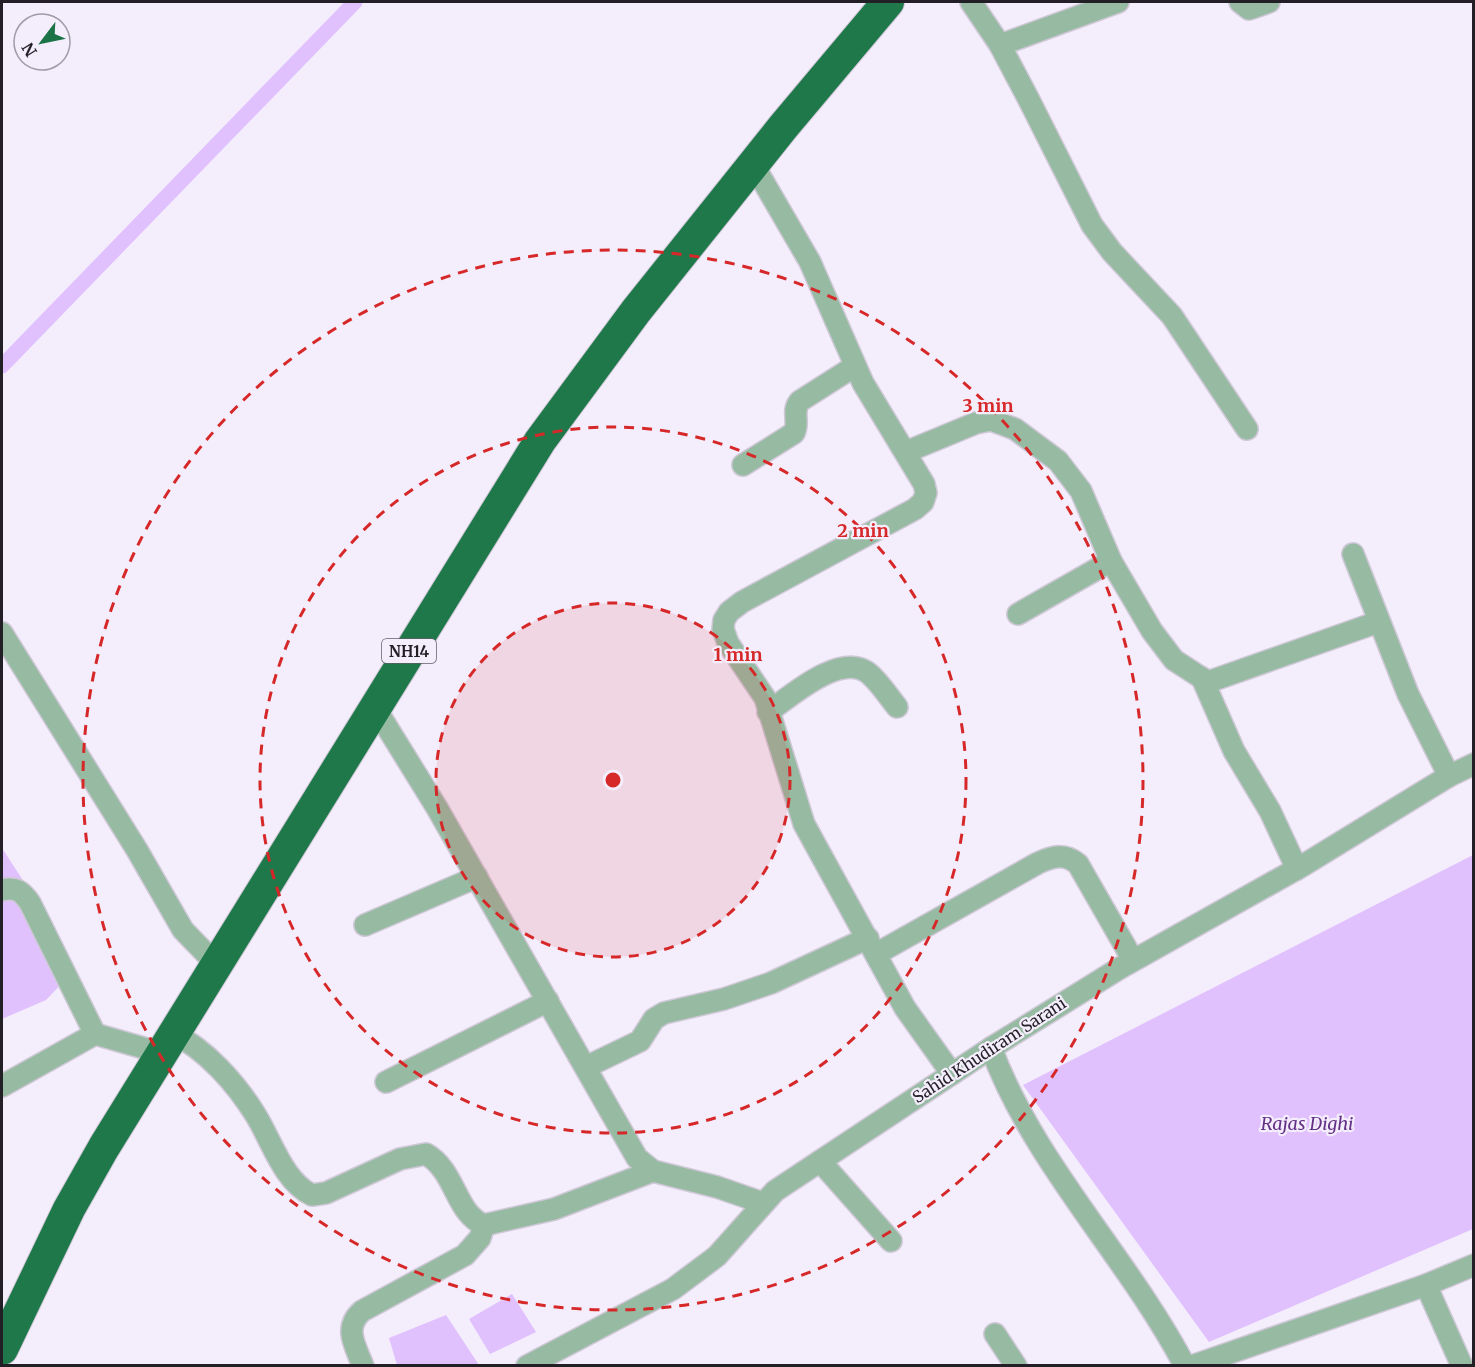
<svg xmlns="http://www.w3.org/2000/svg" width="1475" height="1367" viewBox="0 0 1475 1367" font-family="Merriweather,serif">
	<style>
		.water { fill: #e0c1fd }
		.lines { fill: none; stroke-linecap: round; stroke-linejoin: round }
		.canal { stroke: #e0c1fd; stroke-width: 15 }
		.minor-casing { stroke: #cec8d6; stroke-width: 24 }
		.highway-casing { stroke: #cec8d6; stroke-width: 34 }
		.minor { stroke: #97baa2; stroke-width: 21 }
		.highway { stroke: #1f784a; stroke-width: 32 }
		.ring { fill: none; stroke: #d62828; stroke-width: 3; stroke-dasharray: 10 8 }
		.labels { text-anchor: middle; dominant-baseline: central; stroke-width: 4.5; stroke-linejoin: round; paint-order: stroke }
		.shield { fill: #f4edfc; stroke: #625d67; stroke-width: 1.5 }
		.shield-label { font-size: 15px; font-weight: bold; fill: #231f27 }
		.street-label { font-size: 16px; fill: #231f27; stroke: #f4edfc }
		.water-label { font-size: 18px; font-style: italic; fill: #633287; stroke: #f4edfc }
		.centre { fill: #d62828; stroke: #f4edfc; stroke-width: 3 }
		.ring-label { font-size: 18px; text-anchor: middle; font-weight: bold; fill: #d62828; stroke: #f4edfc; stroke-width: 4.5; stroke-linejoin: round; paint-order: stroke }
	</style>
	<rect width="100%" height="100%" fill="#f4edfc"/>
	<!-- water -->
	<g class="water">
		<path d="M2,848L35,899L71,974L46,1000L2,1019Z"/>
		<path d="M1473,855V1229L1209,1342L1023,1085Z"/>
		<path d="M512,1294L536,1332L490,1354L469,1319Z"/>
		<path d="M446,1315L479,1365H397L389,1338Z"/>
	</g>
	<g class="lines">
		<!-- canal -->
		<path class="canal" d="M2,366L355,2"/>
		<!-- minor casing -->
		<g class="minor-casing">
			<g id="minor">
				<path d="M971,2L1000,45L1029,100L1092,225L1112,252L1172,316L1247,429"/>
				<path d="M1240,2L1249,9L1269,2"/>
				<path d="M1000,45L1118,2"/>
				<path d="M753,164L810,262L863,383L924,484L926,493L923,502L915,509L742,602L729,612L724,620L723,629L728,643L765,698L804,824L905,1008L952,1074"/>
				<path d="M906,452L976,423L991,420L1015,429L1058,461L1081,491L1111,561L1152,631L1174,660L1208,682L1378,622"/>
				<path d="M743,465L794,433C800,422 791,411 800,401L855,366"/>
				<path d="M1353,554L1408,694L1449,776"/>
				<path d="M1018,614L1111,561"/>
				<path d="M2,633L137,850L183,930L216,964"/>
				<path d="M1202,678L1234,751L1270,811L1297,869"/>
				<path d="M374,706L437,808L637,1158L653,1171L717,1187L763,1203"/>
				<path d="M768,712C791,696 839,653 867,672C878,680 888,696 897,707"/>
				<path d="M2,890C16,887 22,891 30,903L95,1034"/>
				<path d="M365,925L477,877"/>
				<path d="M876,954L1038,863C1053,856 1065,853 1078,864L1133,960"/>
				<path d="M173,1033C206,1050 235,1082 255,1114C272,1141 283,1181 312,1195L326,1193L400,1159L426,1154C456,1171 455,1213 484,1225L554,1209L653,1171"/>
				<path d="M991,1048C1034,1164 1127,1256 1185,1366"/>
				<path d="M586,1067L640,1041L654,1019L664,1013L724,999L771,983L868,938"/>
				<path d="M386,1082L548,1001"/>
				<path d="M2,1086L95,1034L161,1053"/>
				<path d="M820,1161L891,1241"/>
				<path d="M1426,1285L1462,1366"/>
				<path d="M995,1334L1016,1366"/>
				<path d="M363,1366C355,1345 343,1328 362,1311L465,1255L480,1238L484,1225"/>
				<path d="M527,1366L673,1289L717,1256L775,1191L991,1048L1120,968L1302,866L1449,776L1474,764"/>
				<path d="M1192,1366L1426,1285L1474,1265"/>
			</g>
		</g>
		<!-- highway casing -->
		<g class="highway-casing">
			<path id="highway" d="M2,1349L69,1209L104,1147L540,441L636,311L783,127L888,2"/>
		</g>
		<!-- minor -->
		<use href="#minor" class="minor"/>
		<!-- highway -->
		<use href="#highway" class="highway"/>
	</g>
	<!-- distance rings -->
	<circle cx="613" cy="780" r="177" fill="#d62828" fill-opacity=".12"/>
	<g class="ring">
		<circle cx="613" cy="780" r="177"/>
		<circle cx="613" cy="780" r="353"/>
		<circle cx="613" cy="780" r="530"/>
	</g>
	<g class="labels">
		<!-- shield labels -->
		<rect class="shield" x="382" y="639" width="54" height="24" rx="4.5"/>
		<g class="shield-label">
			<text x="409" y="651">NH14</text>
		</g>
		<!-- street labels -->
		<g class="street-label">
			<text transform="translate(989 1050) rotate(-33)">Sahid Khudiram Sarani</text>
		</g>
		<!-- water labels -->
		<g class="water-label">
			<text x="1307" y="1123">Rajas Dighi</text>
		</g>
	</g>
	<circle cx="613" cy="780" r="9" class="centre"/>
	<g class="ring-label">
		<text x="988" y="412">3 min</text>
		<text x="863" y="537">2 min</text>
		<text x="738" y="661">1 min</text>
	</g>
	<!-- border -->
	<rect width="1475" height="1367" fill="none" stroke="#231f27" stroke-width="6"/>
	<!-- north arrow -->
	<g transform="translate(42 42) rotate(238)"><circle r="28" fill="#f4edfc" stroke="#a09ba7" stroke-width="1.5"/>
	<path d="M0-4.5L10 22L0 15L-10 22Z" fill="#1c7346"/>
	<text y="-9" font-size="16" font-weight="bold" text-anchor="middle" fill="#231f27">N</text>
	</g>
</svg>
